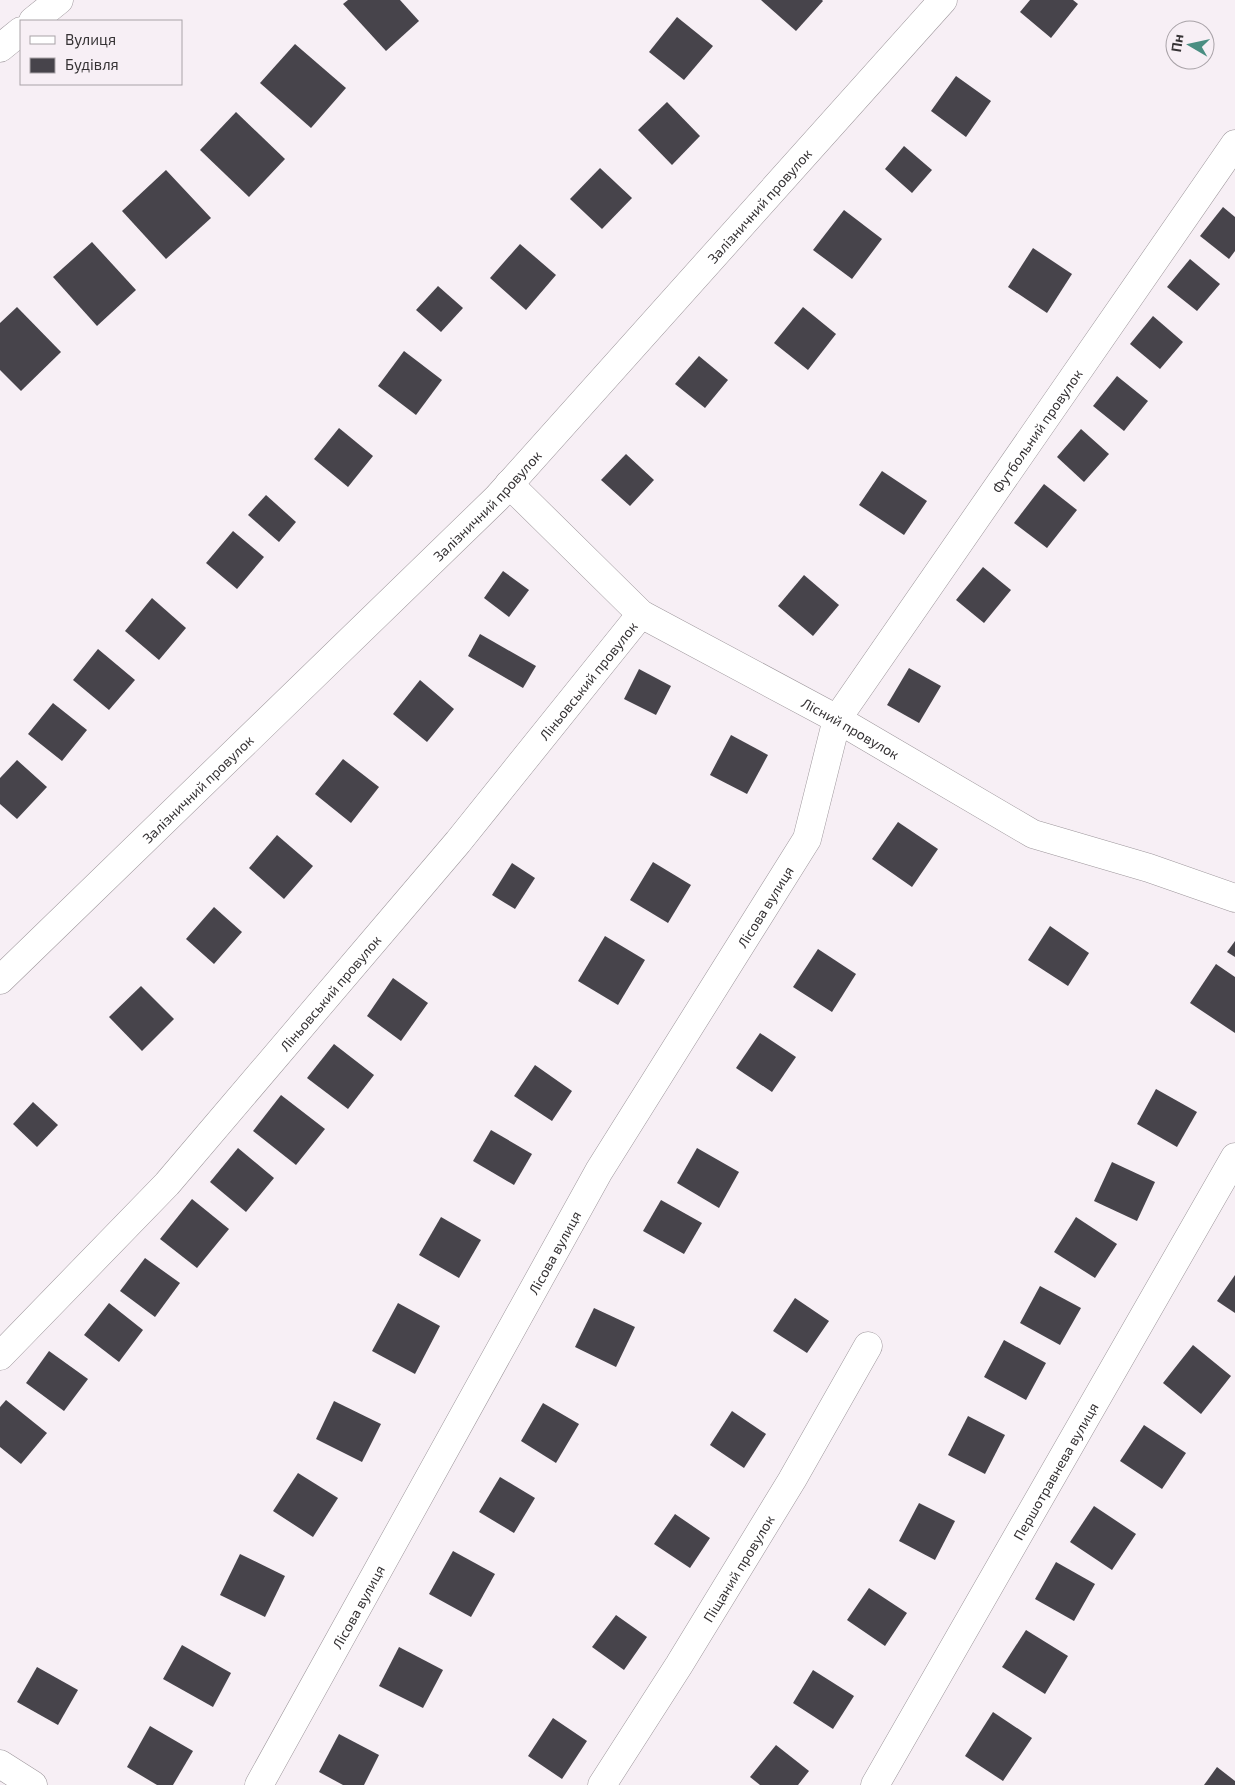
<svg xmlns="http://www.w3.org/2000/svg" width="1235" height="1785" viewBox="0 0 1235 1785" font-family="'Exo 2',sans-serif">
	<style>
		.building { fill: #47444b }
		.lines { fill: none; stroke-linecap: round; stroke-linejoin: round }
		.street-casing { stroke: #9d969b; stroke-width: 29 }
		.primary-casing { stroke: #9d969b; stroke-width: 29 }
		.street { stroke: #fff; stroke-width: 28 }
		.primary { stroke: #fff; stroke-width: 28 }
		.labels { text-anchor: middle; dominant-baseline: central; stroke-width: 5; stroke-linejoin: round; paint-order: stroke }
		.street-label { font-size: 14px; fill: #353234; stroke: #f7eff5 }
	</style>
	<rect width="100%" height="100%" fill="#f7eff5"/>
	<!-- building -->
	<g class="building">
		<path d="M348,0H400L419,21L386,51L343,4Z"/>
		<path d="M761,0H822L823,1L796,31Z"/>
		<path d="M1030,0H1073L1078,4L1051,38L1020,12Z"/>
		<path d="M677,17L713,46L684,80L649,52Z"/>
		<path d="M295,44L346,88L311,128L260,83Z"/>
		<path d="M956,76L991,101L966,137L931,111Z"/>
		<path d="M667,102L700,136L672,165L638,130Z"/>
		<path d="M236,112L285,159L249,197L200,150Z"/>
		<path d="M904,146L932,170L912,193L885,169Z"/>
		<path d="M600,168L632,198L602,229L570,199Z"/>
		<path d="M166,170L211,218L166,259L122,211Z"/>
		<path d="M1223,207L1235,217V251L1229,259L1200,236Z"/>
		<path d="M844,210L882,239L852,279L813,250Z"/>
		<path d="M92,242L136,290L97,326L53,277Z"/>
		<path d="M520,244L556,275L526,310L490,278Z"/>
		<path d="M1033,248L1072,274L1047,313L1008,287Z"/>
		<path d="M1190,259L1220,284L1197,311L1167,287Z"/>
		<path d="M438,286L463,308L441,332L416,310Z"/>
		<path d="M17,307L61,352L21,391L0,370V323Z"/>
		<path d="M803,307L836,334L808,370L774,343Z"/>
		<path d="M1153,316L1183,342L1160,369L1130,344Z"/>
		<path d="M404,351L442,380L416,415L378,386Z"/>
		<path d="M699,356L728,380L705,408L675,384Z"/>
		<path d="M1117,376L1148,401L1124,431L1093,406Z"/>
		<path d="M339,428L373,456L348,487L314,459Z"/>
		<path d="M1081,429L1109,454L1084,482L1057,457Z"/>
		<path d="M626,454L654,480L630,506L601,480Z"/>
		<path d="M882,471L927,501L904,535L859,505Z"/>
		<path d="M1044,484L1077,510L1047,548L1014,523Z"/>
		<path d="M266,495L296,522L279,542L248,515Z"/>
		<path d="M233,531L264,557L237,589L206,563Z"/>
		<path d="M983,567L1011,590L984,623L956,600Z"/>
		<path d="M503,571L529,590L509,617L484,598Z"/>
		<path d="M804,575L839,605L813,636L778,606Z"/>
		<path d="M152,598L186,628L159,660L125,631Z"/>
		<path d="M480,634L536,666L523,688L468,656Z"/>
		<path d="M98,649L135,680L109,710L73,680Z"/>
		<path d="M909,668L941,686L919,723L887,705Z"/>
		<path d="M639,669L671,686L656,715L624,699Z"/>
		<path d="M420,680L454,709L427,742L393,714Z"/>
		<path d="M53,703L87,730L62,761L28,734Z"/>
		<path d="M731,735L768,755L747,794L710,775Z"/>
		<path d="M343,759L379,787L351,823L315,794Z"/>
		<path d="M17,760L47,787L17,819L0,804V778Z"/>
		<path d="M898,822L938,849L912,887L872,859Z"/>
		<path d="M277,835L313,866L284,899L249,868Z"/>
		<path d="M653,862L691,885L668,923L630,900Z"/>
		<path d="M512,863L535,878L515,909L492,895Z"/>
		<path d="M214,907L242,932L214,964L186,939Z"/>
		<path d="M1050,926L1089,953L1068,986L1028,960Z"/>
		<path d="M605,936L645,960L618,1005L578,981Z"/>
		<path d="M1235,941V957L1227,952Z"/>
		<path d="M818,949L856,974L832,1012L793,987Z"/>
		<path d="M1216,964L1235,977V1033L1190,1003Z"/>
		<path d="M393,978L428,1003L401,1041L367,1016Z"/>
		<path d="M141,986L174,1019L142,1051L109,1017Z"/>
		<path d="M760,1033L796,1057L772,1092L736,1068Z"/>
		<path d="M334,1044L374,1075L348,1109L307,1078Z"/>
		<path d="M535,1065L572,1091L552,1121L514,1096Z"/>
		<path d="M1156,1089L1197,1112L1177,1147L1137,1124Z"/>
		<path d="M281,1095L325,1129L296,1165L253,1131Z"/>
		<path d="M33,1102L58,1125L37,1147L13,1124Z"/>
		<path d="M491,1130L532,1154L514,1185L473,1161Z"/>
		<path d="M238,1148L274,1178L246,1212L210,1182Z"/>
		<path d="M697,1148L739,1172L719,1208L677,1183Z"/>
		<path d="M1112,1162L1155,1182L1137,1221L1094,1201Z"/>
		<path d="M192,1199L229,1229L197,1268L160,1239Z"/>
		<path d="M661,1200L702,1223L684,1254L643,1231Z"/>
		<path d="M441,1217L481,1240L459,1278L419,1255Z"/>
		<path d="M1076,1217L1117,1244L1095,1278L1054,1252Z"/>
		<path d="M145,1258L180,1283L155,1317L120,1291Z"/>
		<path d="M1235,1275V1313L1217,1301Z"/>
		<path d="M1040,1286L1081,1308L1060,1345L1020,1323Z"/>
		<path d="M795,1298L829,1321L807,1353L773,1331Z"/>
		<path d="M109,1303L143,1330L119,1362L84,1335Z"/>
		<path d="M398,1303L440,1326L415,1374L372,1351Z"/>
		<path d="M594,1308L635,1327L616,1367L575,1347Z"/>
		<path d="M1004,1340L1046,1363L1026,1400L984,1377Z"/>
		<path d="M1193,1345L1231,1376L1201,1414L1163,1383Z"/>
		<path d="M49,1351L88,1379L64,1411L26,1383Z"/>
		<path d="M6,1400L47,1433L21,1464L0,1447V1407Z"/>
		<path d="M334,1401L381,1424L362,1462L316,1439Z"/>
		<path d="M543,1403L579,1424L556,1463L521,1441Z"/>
		<path d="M732,1411L766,1434L744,1468L710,1445Z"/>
		<path d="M968,1416L1005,1435L985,1474L948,1455Z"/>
		<path d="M1144,1425L1186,1453L1162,1489L1120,1461Z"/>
		<path d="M298,1473L338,1498L313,1537L273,1511Z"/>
		<path d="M500,1477L535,1498L514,1533L479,1512Z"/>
		<path d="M919,1503L955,1521L935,1560L899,1541Z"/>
		<path d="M1094,1506L1136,1534L1112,1570L1070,1542Z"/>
		<path d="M675,1514L710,1538L690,1568L654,1544Z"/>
		<path d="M453,1551L495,1574L471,1617L429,1594Z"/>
		<path d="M240,1554L285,1576L265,1617L220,1595Z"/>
		<path d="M1056,1562L1095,1584L1074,1621L1035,1599Z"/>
		<path d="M869,1588L907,1613L885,1646L847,1620Z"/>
		<path d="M616,1615L647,1637L624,1670L592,1647Z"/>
		<path d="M1026,1630L1068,1656L1045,1694L1002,1667Z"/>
		<path d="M182,1645L231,1673L213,1707L163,1679Z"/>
		<path d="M399,1647L443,1670L423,1708L379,1686Z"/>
		<path d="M37,1667L78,1690L58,1725L17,1702Z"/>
		<path d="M813,1670L854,1696L833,1729L793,1703Z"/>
		<path d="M993,1712L1032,1738L1003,1781L965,1756Z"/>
		<path d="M553,1718L587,1741L562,1779L528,1756Z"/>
		<path d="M150,1726L193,1751L173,1785H157L127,1767Z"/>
		<path d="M339,1734L379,1755L364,1785H343L319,1772Z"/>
		<path d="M776,1745L809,1771L798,1785H760L750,1777Z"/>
		<path d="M1217,1767L1235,1781V1785H1204Z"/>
	</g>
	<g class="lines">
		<!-- street casing -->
		<g class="street-casing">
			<g id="street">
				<path id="s1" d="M509,484L641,614L837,719L1033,834L1149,868L1235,898"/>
				<path id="s2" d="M0,980L497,498L943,0"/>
				<path id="s3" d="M0,1356L167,1184L458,842L641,614"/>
				<path d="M0,1764L33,1785"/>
				<path id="s4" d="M259,1785L599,1171L807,839L837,719L1235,144"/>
				<path id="s5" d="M602,1785L679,1665L792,1480L868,1346"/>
				<path id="s6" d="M875,1785L1235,1157"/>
			</g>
		</g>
		<!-- primary casing -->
		<g class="primary-casing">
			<g id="primary">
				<path d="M33,21L59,0"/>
				<path d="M0,48L21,31"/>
			</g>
		</g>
		<!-- street -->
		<use href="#street" class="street"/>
		<!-- primary -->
		<use href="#primary" class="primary"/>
	</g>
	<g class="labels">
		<!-- street labels -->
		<g class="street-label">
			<text stroke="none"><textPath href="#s2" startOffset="1085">Залізничний провулок</textPath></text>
			<text stroke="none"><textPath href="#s4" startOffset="1568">Футбольний провулок</textPath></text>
			<text stroke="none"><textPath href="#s2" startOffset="680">Залізничний провулок</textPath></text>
			<text stroke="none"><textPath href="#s3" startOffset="896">Ліньовський провулок</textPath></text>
			<text stroke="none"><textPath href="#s1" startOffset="424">Лісний провулок</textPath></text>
			<text stroke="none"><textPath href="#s2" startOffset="275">Залізничний провулок</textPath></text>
			<text stroke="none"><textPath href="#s4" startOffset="1014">Лісова вулиця</textPath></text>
			<text stroke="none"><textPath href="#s3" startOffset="491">Ліньовський провулок</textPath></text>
			<text stroke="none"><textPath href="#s4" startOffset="609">Лісова вулиця</textPath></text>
			<text stroke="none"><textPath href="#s6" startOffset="362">Першотравнева вулиця</textPath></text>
			<text stroke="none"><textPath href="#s5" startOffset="256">Піщаний провулок</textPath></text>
			<text stroke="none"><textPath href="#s4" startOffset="204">Лісова вулиця</textPath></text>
		</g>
	</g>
	<!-- legend -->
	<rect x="20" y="20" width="162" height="65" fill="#f7eff5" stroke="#a9a3a8"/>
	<rect x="30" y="36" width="25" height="8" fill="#ffffff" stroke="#a9a3a8"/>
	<text x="65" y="45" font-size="15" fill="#353234">Вулиця</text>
	<rect x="30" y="58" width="25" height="15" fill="#47444b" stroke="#a9a3a8"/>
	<text x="65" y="70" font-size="15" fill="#353234">Будівля</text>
	<!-- north arrow -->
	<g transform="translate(1190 45) rotate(279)"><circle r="24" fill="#f7eff5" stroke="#a9a3a8"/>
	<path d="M0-4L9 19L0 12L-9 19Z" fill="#4a8e82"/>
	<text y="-8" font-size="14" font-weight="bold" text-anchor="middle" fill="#353234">Пн</text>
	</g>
</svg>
